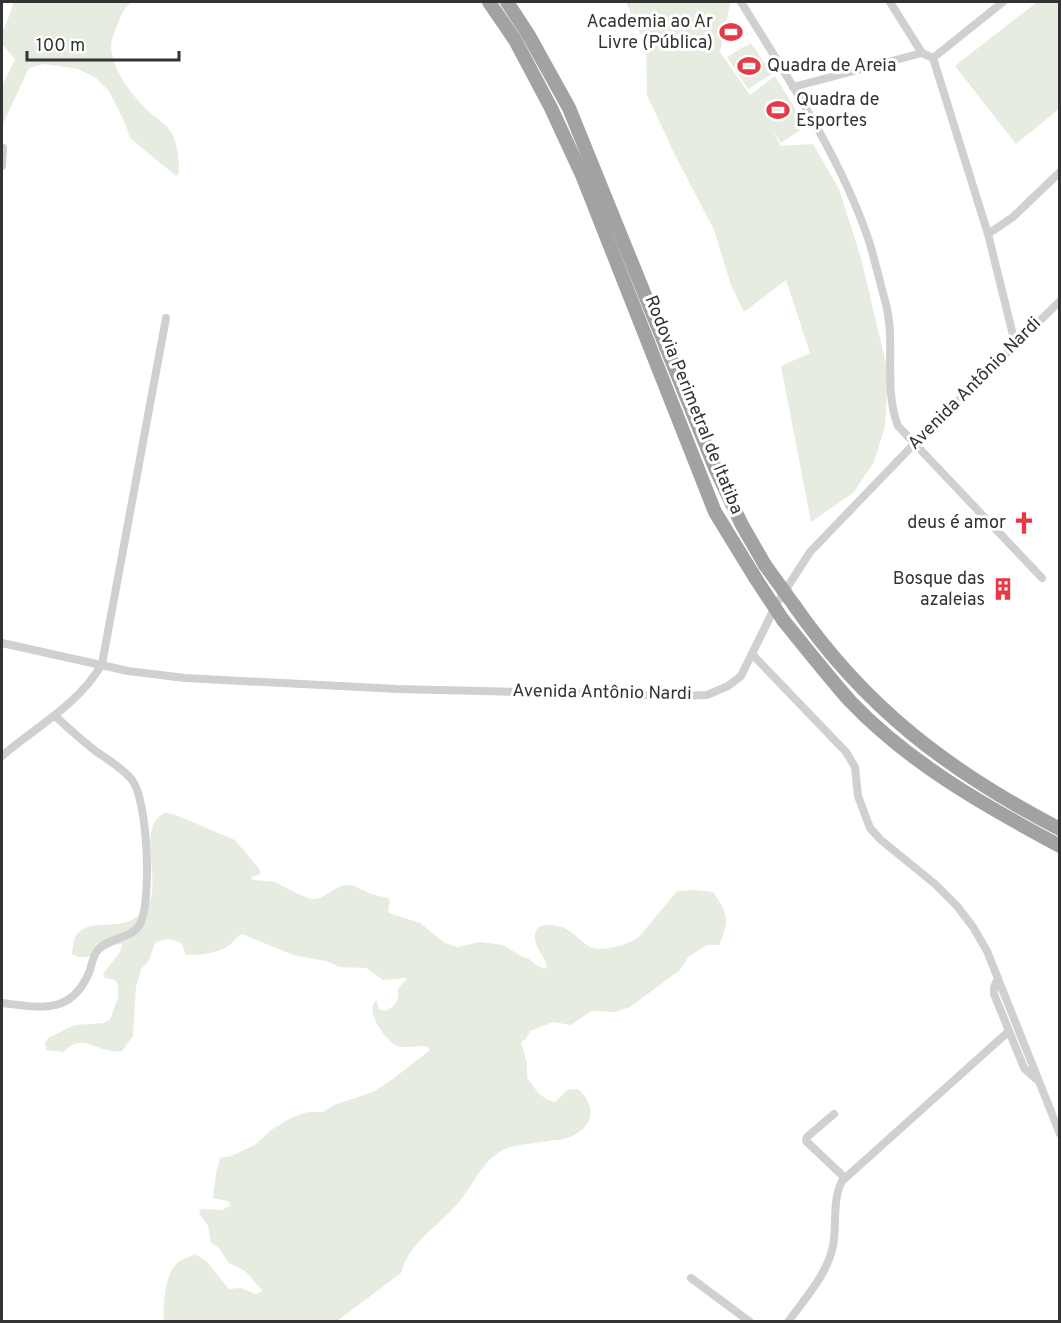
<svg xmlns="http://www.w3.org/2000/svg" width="1061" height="1323" viewBox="0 0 1061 1323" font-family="Overpass,sans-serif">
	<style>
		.green { fill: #e6ecdf }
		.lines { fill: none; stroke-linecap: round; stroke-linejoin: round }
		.minor { stroke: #d0d0d0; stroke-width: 8 }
		.trunk { stroke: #a2a2a2; stroke-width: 14 }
		.trunk-bridge { stroke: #a2a2a2; stroke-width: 14 }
		.labels { text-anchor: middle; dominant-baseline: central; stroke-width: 6; stroke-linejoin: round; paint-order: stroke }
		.poi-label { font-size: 18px; fill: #333; stroke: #fff; text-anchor: end }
		.street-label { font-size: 18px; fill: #333; stroke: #fff }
	</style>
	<rect width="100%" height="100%" fill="#fff"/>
	<!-- green -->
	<g class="green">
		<path d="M14,2H131C125,8 122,13 119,21C116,29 111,38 111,47C112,69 130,92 144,107C153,117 168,123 173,136C178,147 179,161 179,173L176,176L130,138L125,123L109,91L96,78L78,69L44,64L29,68L2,126V86L15,59L2,44V30L5,27Z"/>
		<path d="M626,2H729L730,4L720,52L750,95L775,76L806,126L781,143L772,130L781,146L813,144L839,189L861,258L888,372L885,426L874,462L853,493L811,522L781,366L810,353L786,280L744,312L731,285L714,230L674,153L647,95L646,45Z"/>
		<path d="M1037,2H1059V109L1016,144L955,66Z"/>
		<path d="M751,43L772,74L748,89L727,57Z"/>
		<path d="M165,813L173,814L235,840L260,870V874L251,877L253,880L275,882L300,895L312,899L320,898L341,886L352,885L371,894L388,898L390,902L388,909L389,913L420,923L445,943L458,947L480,942L503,945L521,956L529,959L535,964L544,969L547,967C545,956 535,949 535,937C534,921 553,924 564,928C574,932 581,942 590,947C603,952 628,945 639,937L677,891L696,890L713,892C728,913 730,920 719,945H707L688,957L680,970L630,1007L615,1012L591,1011L571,1025L553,1022L530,1031L526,1039L521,1042L527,1063V1078L539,1094L548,1100L555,1102L567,1090L578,1089C596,1105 595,1126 572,1136C565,1139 560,1141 553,1140C537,1144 517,1143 503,1150C481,1162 474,1184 459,1202C440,1225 409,1242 401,1273L337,1321H164C163,1305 164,1275 178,1262C181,1259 190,1257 195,1254L206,1261L229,1289L241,1288L255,1294L263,1291L245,1271L229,1263L219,1248L211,1243L208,1226L199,1213L201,1209L222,1210L231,1205L228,1201L213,1198L216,1173L220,1158L231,1156L255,1145L271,1130L293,1117L308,1112H323L334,1105L373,1092L393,1079L430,1050L428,1047C418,1044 405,1050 395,1045C384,1038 366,1013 375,1001H377L379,1009L386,1011C396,1005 399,1001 398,989L407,978L383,980L366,968L340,967L326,961L293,955L242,934C235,937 234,943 228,946C215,954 201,955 186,955L182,944C172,938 166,938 155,943L149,960L141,969L136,987L133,1036L122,1051C97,1055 83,1030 64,1052L46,1050L45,1043L48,1038L75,1025L104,1023L110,1019L118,998V984L115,980L105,978L103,974L120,952L122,944C105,944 89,965 72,954C73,947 73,937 79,932C94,918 122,932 140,914C143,911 147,908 149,904C161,878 136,826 165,813Z"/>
	</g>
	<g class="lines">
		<!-- minor -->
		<g class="minor">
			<path d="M741,2C787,77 839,154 868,238C875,260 880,283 886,304C896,344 883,387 898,426L1042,578"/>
			<path d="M890,2L922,53L933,58L988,234L1015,343"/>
			<path d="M933,58L1003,2"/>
			<path d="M793,87L922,53"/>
			<path d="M2,166L3,148"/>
			<path d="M988,234L1013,217L1060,172"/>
			<path d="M2,643L128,671L185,678L397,689L676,696L707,695L728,686L741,676L776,605L810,552L914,444L1060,301"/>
			<path d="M752,654L846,752L855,767L858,796L870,828L881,840L935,884L957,906L973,927L987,951L1060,1134"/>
			<path d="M2,756C37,726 78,705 102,664L166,318"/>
			<path d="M998,978L994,987V994L1024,1068L1036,1079"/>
			<path d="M2,1003C38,1007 69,1016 88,975C92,967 92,956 98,950C109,937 131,940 140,924C152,902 148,800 132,780C122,767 106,759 93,749C80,739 67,727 55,716"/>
			<path d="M834,1114L807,1137L806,1141L845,1178"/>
			<path d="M691,1278L750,1322"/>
			<path d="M788,1322C805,1298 827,1275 833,1246C837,1225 832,1200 842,1181L1009,1031"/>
		</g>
		<!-- trunk -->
		<g class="trunk">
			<path d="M489,2L515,40L551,108L582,175L715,512L756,579"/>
			<path d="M507,2L528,34L569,108L716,470L742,525L765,565"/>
			<path d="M794,605C865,708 950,772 1060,829"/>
			<path d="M783,620C805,647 827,675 850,701C909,763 985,806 1060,846"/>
		</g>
		<!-- trunk-bridge -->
		<g class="trunk-bridge">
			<path d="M765,565L794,605"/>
			<path d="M756,579L783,620"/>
		</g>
	</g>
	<!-- icons -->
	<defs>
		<g id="stadium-bare" transform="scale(1.8)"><path d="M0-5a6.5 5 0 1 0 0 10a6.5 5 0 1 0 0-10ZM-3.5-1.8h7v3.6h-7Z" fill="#e63946" stroke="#fff" stroke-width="2.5" paint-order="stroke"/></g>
		<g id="church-bare" transform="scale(1.8)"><path d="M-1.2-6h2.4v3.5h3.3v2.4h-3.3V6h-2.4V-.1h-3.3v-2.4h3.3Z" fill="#e63946" stroke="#fff" stroke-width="2.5" paint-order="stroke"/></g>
		<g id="building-bare" transform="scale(1.8)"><path d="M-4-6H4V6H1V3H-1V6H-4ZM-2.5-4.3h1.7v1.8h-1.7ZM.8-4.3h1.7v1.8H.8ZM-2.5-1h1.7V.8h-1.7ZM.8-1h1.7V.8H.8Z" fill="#e63946" stroke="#fff" stroke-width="2.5" paint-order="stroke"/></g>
	</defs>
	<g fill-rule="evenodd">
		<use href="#stadium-bare" x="731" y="32"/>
		<use href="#stadium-bare" x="749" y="66"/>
		<use href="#stadium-bare" x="778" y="110"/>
		<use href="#church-bare" x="1024" y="523"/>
		<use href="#building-bare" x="1003" y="589"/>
	</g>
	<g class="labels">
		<!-- poi labels -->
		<g class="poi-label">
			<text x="713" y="22">Academia ao Ar<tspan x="713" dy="21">Livre (Pública)</tspan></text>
			<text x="767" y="66" text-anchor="start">Quadra de Areia</text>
			<text x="796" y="100" text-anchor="start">Quadra de<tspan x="796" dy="21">Esportes</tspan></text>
			<text x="1006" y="523">deus é amor</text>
			<text x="985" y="579">Bosque das<tspan x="985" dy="21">azaleias</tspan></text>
		</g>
		<!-- street labels -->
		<g class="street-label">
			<text transform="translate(975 384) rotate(-45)">Avenida Antônio Nardi</text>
			<text transform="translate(693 405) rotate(68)">Rodovia Perimetral de Itatiba</text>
			<text transform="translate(602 693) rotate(1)">Avenida Antônio Nardi</text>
		</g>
	</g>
	<!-- border -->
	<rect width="1061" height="1323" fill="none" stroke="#333333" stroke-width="6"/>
	<!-- scale -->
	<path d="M27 51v9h152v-9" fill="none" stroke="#333333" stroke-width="3"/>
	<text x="36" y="51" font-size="18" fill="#333333" stroke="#ffffff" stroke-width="4.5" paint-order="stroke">100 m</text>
</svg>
